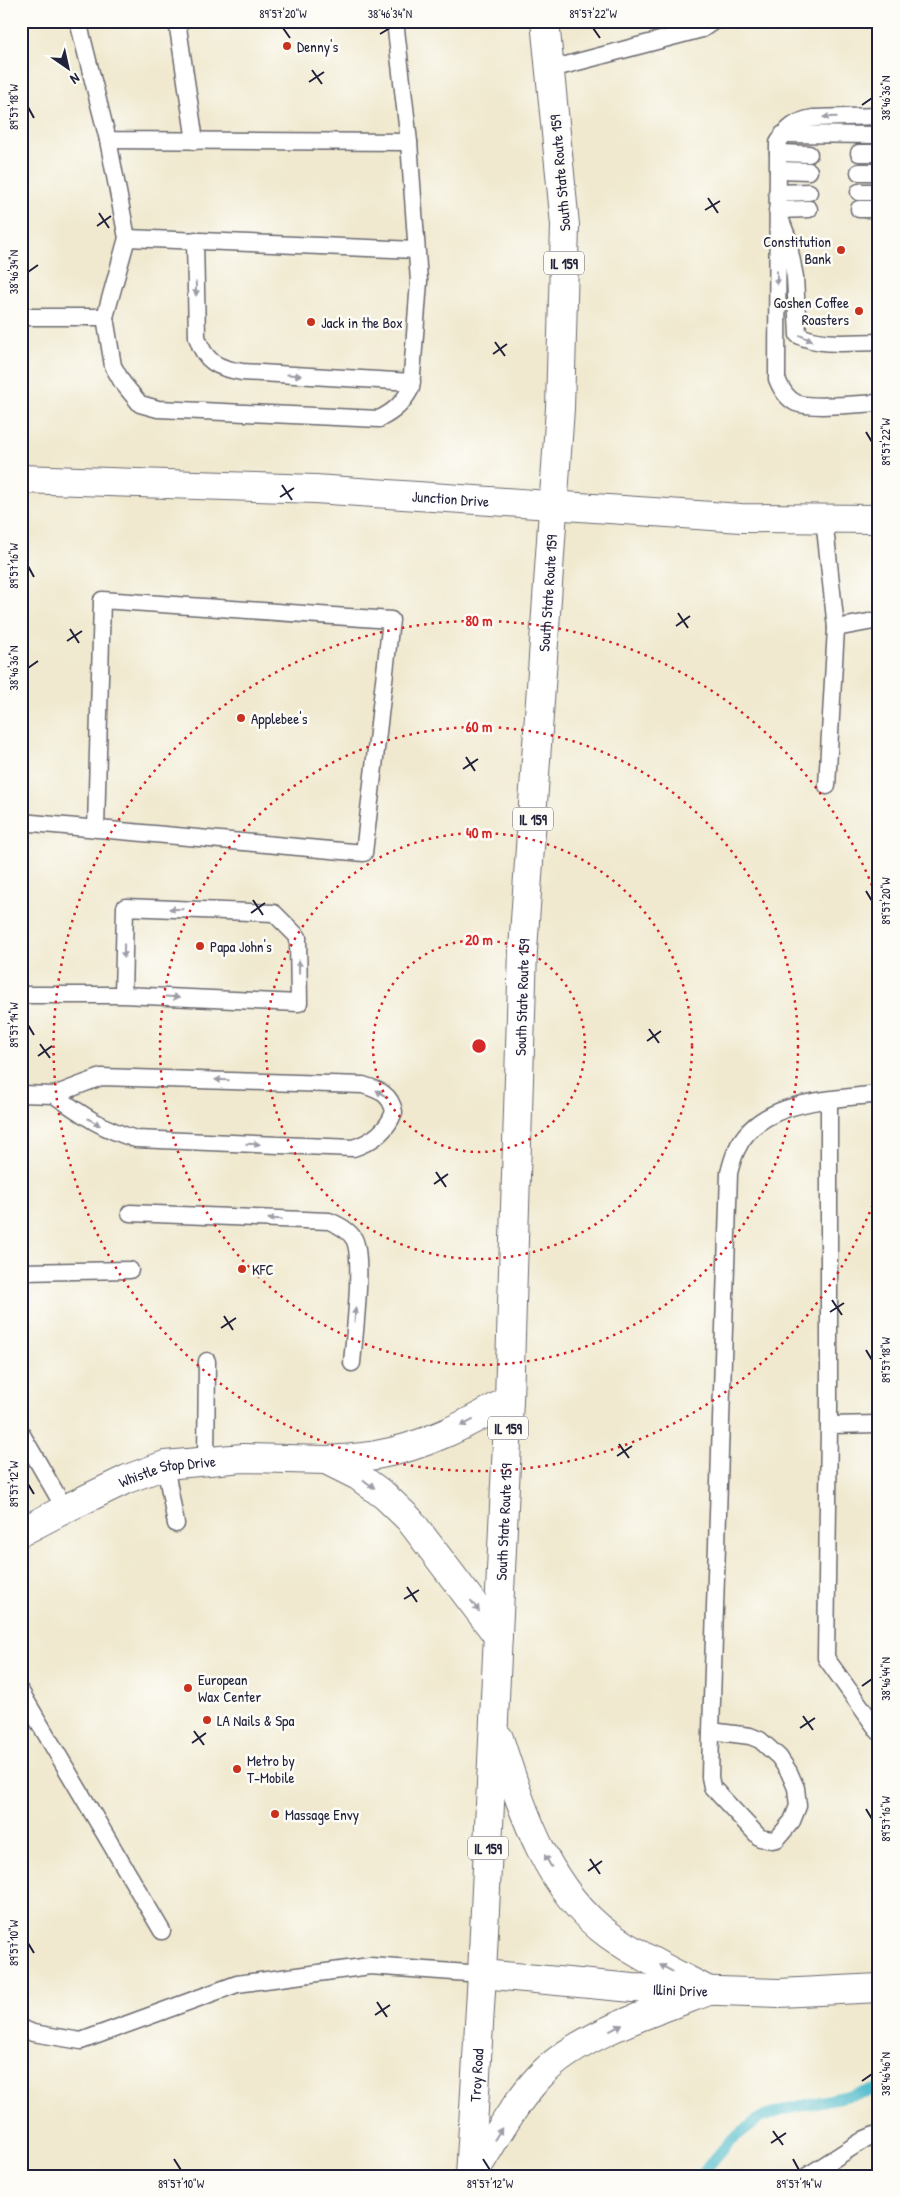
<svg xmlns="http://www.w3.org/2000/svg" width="900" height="2197" viewBox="0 0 900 2197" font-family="'Patrick Hand',sans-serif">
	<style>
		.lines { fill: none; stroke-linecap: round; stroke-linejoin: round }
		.stream { stroke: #50bbcb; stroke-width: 11 }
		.lane-casing { stroke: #6a686f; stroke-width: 19 }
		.street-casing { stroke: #6a686f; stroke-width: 30 }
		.secondary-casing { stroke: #6a686f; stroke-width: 30 }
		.primary-casing { stroke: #6a686f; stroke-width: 30 }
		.lane { stroke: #fff; stroke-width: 16 }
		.street { stroke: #fff; stroke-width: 28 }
		.secondary { stroke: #fff; stroke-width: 28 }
		.primary { stroke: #fff; stroke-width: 28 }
		.oneway { fill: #9c9ca7 }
		.ticks { fill: none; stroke: #22223b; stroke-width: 2 }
		.ring { fill: none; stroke: #d62828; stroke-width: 2.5; stroke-dasharray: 2.5 5 }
		.poi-dot { fill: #c8321e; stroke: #fdfcf7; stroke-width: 2 }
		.labels { text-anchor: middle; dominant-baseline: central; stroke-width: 5; stroke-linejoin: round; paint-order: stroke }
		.shield { fill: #fdfcf7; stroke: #646373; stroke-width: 1 }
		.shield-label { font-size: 14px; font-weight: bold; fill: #22223b }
		.poi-label { font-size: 15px; fill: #22223b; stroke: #fdfcf7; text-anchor: start }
		.street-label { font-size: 15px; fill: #22223b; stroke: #fdfcf7 }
		.centre { fill: #d62828; stroke: #fdfcf7; stroke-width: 2.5 }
		.ring-label { font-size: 15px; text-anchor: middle; font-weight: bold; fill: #d62828; stroke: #fdfcf7; stroke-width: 5; stroke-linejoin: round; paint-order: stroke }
		.neatline { fill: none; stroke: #22223b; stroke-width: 2 }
		.ticks-label { font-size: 12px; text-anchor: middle; fill: #22223b }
	</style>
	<rect width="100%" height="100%" fill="#fdfcf7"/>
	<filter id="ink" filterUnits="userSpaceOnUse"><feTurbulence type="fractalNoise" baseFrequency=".02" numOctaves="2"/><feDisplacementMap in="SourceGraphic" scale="10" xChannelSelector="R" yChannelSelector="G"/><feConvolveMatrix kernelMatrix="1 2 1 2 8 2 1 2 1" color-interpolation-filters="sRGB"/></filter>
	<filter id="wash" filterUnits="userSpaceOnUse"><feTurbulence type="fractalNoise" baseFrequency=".0096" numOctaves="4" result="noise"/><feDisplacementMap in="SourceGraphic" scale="20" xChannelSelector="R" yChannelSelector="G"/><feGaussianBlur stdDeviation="1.12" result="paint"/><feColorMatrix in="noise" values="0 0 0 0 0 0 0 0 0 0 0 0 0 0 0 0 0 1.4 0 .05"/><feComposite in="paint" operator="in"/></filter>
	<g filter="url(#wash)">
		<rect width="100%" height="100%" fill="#f0e9cf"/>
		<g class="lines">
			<!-- stream -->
			<path class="stream" d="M700,2176L729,2142L760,2118L786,2109L879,2089"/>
		</g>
	</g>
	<g filter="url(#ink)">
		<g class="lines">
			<!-- lane casing -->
			<g class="lane-casing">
				<g id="lane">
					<path d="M78,21L108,140L409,142L395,21"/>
					<path d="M177,21L195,141"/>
					<path d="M551,69L702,29L714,21"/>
					<path d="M879,116L813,118C796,121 787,128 778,143L777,379C781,389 786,398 796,403C811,409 860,404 879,403"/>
					<path d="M783,134L879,135"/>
					<path d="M108,140L127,238L105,317L113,366L122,382L140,404L158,409L379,419C395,411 403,403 411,388L419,281L409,142"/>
					<path d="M778,153L809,154"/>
					<path d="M859,153H879"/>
					<path d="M778,170L809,171"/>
					<path d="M859,172H879"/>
					<path d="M859,192H879"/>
					<path d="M777,193L809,192"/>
					<path d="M809,209L777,210L787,236L795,277L798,335C822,347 852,342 879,342"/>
					<path d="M859,209H879"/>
					<path d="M127,238L416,250"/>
					<path d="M195,240L197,337C205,362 217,368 242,372L412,382"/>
					<path d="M21,317H105"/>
					<path d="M824,519L836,628L827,786"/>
					<path d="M836,628L879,620"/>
					<path d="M21,822L364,853L391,620L102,600L96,829"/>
					<path d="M21,995H123L299,1003L298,937L274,913L125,907L123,995"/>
					<path d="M21,1094L54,1095L101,1077L363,1085C379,1090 391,1094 394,1112C387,1131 372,1142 353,1148L136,1139C102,1129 83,1115 54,1095"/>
					<path d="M130,1213L329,1221C339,1225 349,1230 354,1239C364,1257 354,1339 352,1363"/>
					<path d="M21,1272L130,1270"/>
					<path d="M879,1424L829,1425L826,1658L879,1732"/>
					<path d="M829,1425V1100"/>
					<path d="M21,1433L65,1509"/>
					<path d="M206,1460L207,1361"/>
					<path d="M165,1465L176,1524"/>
					<path d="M21,1692L162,1931"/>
					<path d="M711,1731L750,1736L760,1740L779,1757L789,1772L796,1788L798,1806L792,1821L777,1839L772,1840L760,1838L712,1787L710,1777L711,1731L729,1173C731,1165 733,1158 736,1151C758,1099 832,1100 879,1094"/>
					<path d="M21,2028L33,2033L81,2041L237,1984L370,1966L482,1974"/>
					<path d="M807,2176L865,2139L879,2133"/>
				</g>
			</g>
			<!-- street casing -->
			<g class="street-casing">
				<g id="street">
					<path id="s1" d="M21,479L315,489L741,518L879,519"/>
					<path id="s2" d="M21,1532L65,1509L127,1479L165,1465L243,1458L326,1460"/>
				</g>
			</g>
			<!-- secondary casing -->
			<g class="secondary-casing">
				<g id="secondary">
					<path id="s3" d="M482,1974L633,1988L779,1993L879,1988"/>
				</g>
			</g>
			<!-- primary casing -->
			<g class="primary-casing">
				<g id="primary">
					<path d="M326,1460L358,1476L385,1496L409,1519L498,1636"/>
					<path d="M326,1460C343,1459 360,1458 376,1455C424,1447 467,1424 509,1400"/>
					<path d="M499,1738C522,1809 546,1889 609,1935C640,1957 675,1973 709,1991"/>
					<path id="s4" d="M470,2176L482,1974L509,1400L523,950L560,408L565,225L545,21"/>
					<path d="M472,2176C493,2143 512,2106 539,2077C578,2035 655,2011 709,1991"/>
				</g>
			</g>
			<!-- lane -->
			<use href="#lane" class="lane"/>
			<!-- street -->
			<use href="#street" class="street"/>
			<!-- secondary -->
			<use href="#secondary" class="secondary"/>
			<!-- primary -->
			<use href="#primary" class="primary"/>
		</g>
		<!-- one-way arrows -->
		<defs><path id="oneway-solid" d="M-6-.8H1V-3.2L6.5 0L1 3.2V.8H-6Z" transform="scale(1.25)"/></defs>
		<g class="oneway">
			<use href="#oneway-solid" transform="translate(830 117) rotate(179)"/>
			<use href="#oneway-solid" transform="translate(777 278) rotate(90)"/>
			<use href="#oneway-solid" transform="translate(196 289) rotate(89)"/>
			<use href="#oneway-solid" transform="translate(806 338) rotate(24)"/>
			<use href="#oneway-solid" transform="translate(294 375) rotate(3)"/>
			<use href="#oneway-solid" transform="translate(176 909) rotate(-178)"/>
			<use href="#oneway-solid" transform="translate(124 951) rotate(91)"/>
			<use href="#oneway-solid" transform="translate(299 967) rotate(-91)"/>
			<use href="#oneway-solid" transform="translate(172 997) rotate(3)"/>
			<use href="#oneway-solid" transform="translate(222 1080) rotate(-178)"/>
			<use href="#oneway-solid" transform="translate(382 1094) rotate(-147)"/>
			<use href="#oneway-solid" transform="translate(94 1122) rotate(30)"/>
			<use href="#oneway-solid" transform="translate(253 1144) rotate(2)"/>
			<use href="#oneway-solid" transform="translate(275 1219) rotate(-178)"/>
			<use href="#oneway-solid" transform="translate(355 1315) rotate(-86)"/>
			<use href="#oneway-solid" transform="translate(467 1423) rotate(154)"/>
			<use href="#oneway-solid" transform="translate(369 1484) rotate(36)"/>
			<use href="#oneway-solid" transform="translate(475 1606) rotate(53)"/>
			<use href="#oneway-solid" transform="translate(548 1861) rotate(-119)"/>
			<use href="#oneway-solid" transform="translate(666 1968) rotate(-152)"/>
			<use href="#oneway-solid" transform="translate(616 2028) rotate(-27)"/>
			<use href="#oneway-solid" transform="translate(498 2134) rotate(-58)"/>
		</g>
	</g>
	<!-- ticks -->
	<path class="ticks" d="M283,28L290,38M593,28L600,38M380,34L390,28M312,70L322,84M309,82L324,72M862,105L872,98M28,107L34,118M708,198L718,213M705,210L720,201M99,213L109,228M97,226L111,216M28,272L38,265M495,342L505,356M493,354L507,344M866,432L872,442M282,485L292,500M280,497L294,488M28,566L34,577M678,613L688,628M676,626L690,616M70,629L79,643M67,641L82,631M28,668L38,661M466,757L475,771M463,769L478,759M866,891L872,901M253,900L263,915M251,913L265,903M28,1025L34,1035M649,1029L659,1043M647,1041L661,1031M40,1044L50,1058M38,1056L52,1046M436,1172L446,1187M434,1184L448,1174M832,1300L842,1315M830,1312L844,1303M224,1316L233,1330M221,1328L236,1318M866,1350L872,1360M619,1444L629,1458M617,1456L632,1446M28,1484L34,1494M407,1587L417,1602M404,1599L419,1590M862,1686L872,1679M803,1716L813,1730M800,1728L815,1718M194,1731L204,1745M192,1743L206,1733M866,1809L872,1819M590,1859L600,1874M588,1871L602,1861M28,1943L34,1953M377,2002L387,2017M375,2015L390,2005M862,2081L872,2074M773,2131L783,2145M771,2143L786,2133M174,2159L181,2170M483,2159L490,2170M793,2159L799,2170"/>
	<!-- distance rings -->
	<g class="ring">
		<circle cx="479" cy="1046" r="106"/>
		<circle cx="479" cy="1046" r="213"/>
		<circle cx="479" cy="1046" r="319"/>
		<path d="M878 1191A425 425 0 1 1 878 901"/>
	</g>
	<!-- markers -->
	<g class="poi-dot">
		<circle cx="287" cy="46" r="5"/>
		<circle cx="841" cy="250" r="5"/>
		<circle cx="859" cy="311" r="5"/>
		<circle cx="311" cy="322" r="5"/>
		<circle cx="241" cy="718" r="5"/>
		<circle cx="200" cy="946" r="5"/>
		<circle cx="242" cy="1269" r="5"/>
		<circle cx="188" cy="1688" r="5"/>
		<circle cx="207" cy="1720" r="5"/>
		<circle cx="237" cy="1769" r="5"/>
		<circle cx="275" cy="1814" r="5"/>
	</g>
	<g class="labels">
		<!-- shield labels -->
		<g class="shield">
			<rect x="544" y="251.5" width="40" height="23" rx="4"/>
			<rect x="513" y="807.5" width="40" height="23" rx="4"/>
			<rect x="488" y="1416.5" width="40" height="23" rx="4"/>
			<rect x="468" y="1836.5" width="40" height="23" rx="4"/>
		</g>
		<g class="shield-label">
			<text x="564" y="263">IL 159</text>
			<text x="533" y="819">IL 159</text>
			<text x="508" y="1428">IL 159</text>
			<text x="488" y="1848">IL 159</text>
		</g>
		<!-- poi labels -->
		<g class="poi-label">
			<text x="297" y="46">Denny's</text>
			<text x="831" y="241" text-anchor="end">Constitution<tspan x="831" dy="17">Bank</tspan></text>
			<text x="849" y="302" text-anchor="end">Goshen Coffee<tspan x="849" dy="17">Roasters</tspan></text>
			<text x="321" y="322">Jack in the Box</text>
			<text x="251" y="718">Applebee's</text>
			<text x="210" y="946">Papa John's</text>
			<text x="252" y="1269">KFC</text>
			<text x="198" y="1679">European<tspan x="198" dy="17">Wax Center</tspan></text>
			<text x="217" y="1720">LA Nails &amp; Spa</text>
			<text x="247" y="1760">Metro by<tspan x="247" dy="17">T-Mobile</tspan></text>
			<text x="285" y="1814">Massage Envy</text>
		</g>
		<!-- street labels -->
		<g class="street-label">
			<text transform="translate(560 173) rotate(-95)">South State Route 159</text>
			<text stroke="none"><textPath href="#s1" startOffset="430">Junction Drive</textPath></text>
			<text stroke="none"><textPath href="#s4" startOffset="1585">South State Route 159</textPath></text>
			<text stroke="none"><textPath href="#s4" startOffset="1180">South State Route 159</textPath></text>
			<text stroke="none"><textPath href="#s2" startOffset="160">Whistle Stop Drive</textPath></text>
			<text stroke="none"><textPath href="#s4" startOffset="655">South State Route 159</textPath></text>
			<text stroke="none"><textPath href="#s3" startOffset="199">Illini Drive</textPath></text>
			<text stroke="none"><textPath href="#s4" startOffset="101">Troy Road</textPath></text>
		</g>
	</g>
	<circle cx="479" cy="1046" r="8" class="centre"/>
	<g class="ring-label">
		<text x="479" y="626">80 m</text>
		<text x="479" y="732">60 m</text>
		<text x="479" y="838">40 m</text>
		<text x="479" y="945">20 m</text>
	</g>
	<!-- margin -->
	<rect width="900" height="2197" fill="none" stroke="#fdfcf7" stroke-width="55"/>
	<!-- north arrow -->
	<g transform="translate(68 68) rotate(146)" stroke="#fdfcf7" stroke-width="4" paint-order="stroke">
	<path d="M0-4L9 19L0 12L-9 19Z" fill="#22223b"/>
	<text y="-8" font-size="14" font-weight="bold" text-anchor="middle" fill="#22223b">N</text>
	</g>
	<rect x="28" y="28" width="844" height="2142" class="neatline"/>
	<g class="ticks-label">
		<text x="283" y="18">89°57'20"W</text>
		<text x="390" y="18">38°46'34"N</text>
		<text x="593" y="18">89°57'22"W</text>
		<text transform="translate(886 98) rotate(-90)" y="4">38°46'36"N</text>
		<text transform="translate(14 107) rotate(-90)" y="4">89°57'18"W</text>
		<text transform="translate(14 272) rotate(-90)" y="4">38°46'34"N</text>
		<text transform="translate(886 442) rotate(-90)" y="4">89°57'22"W</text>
		<text transform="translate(14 566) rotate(-90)" y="4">89°57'16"W</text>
		<text transform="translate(14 668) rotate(-90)" y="4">38°46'36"N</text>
		<text transform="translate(886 901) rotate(-90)" y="4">89°57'20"W</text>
		<text transform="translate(14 1025) rotate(-90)" y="4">89°57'14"W</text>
		<text transform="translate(886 1360) rotate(-90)" y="4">89°57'18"W</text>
		<text transform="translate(14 1484) rotate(-90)" y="4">89°57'12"W</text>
		<text transform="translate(886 1679) rotate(-90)" y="4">38°46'44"N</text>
		<text transform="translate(886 1819) rotate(-90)" y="4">89°57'16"W</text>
		<text transform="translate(14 1943) rotate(-90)" y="4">89°57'10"W</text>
		<text transform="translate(886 2074) rotate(-90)" y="4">38°46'46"N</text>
		<text x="181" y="2188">89°57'10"W</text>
		<text x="490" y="2188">89°57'12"W</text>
		<text x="799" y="2188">89°57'14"W</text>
	</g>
</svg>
